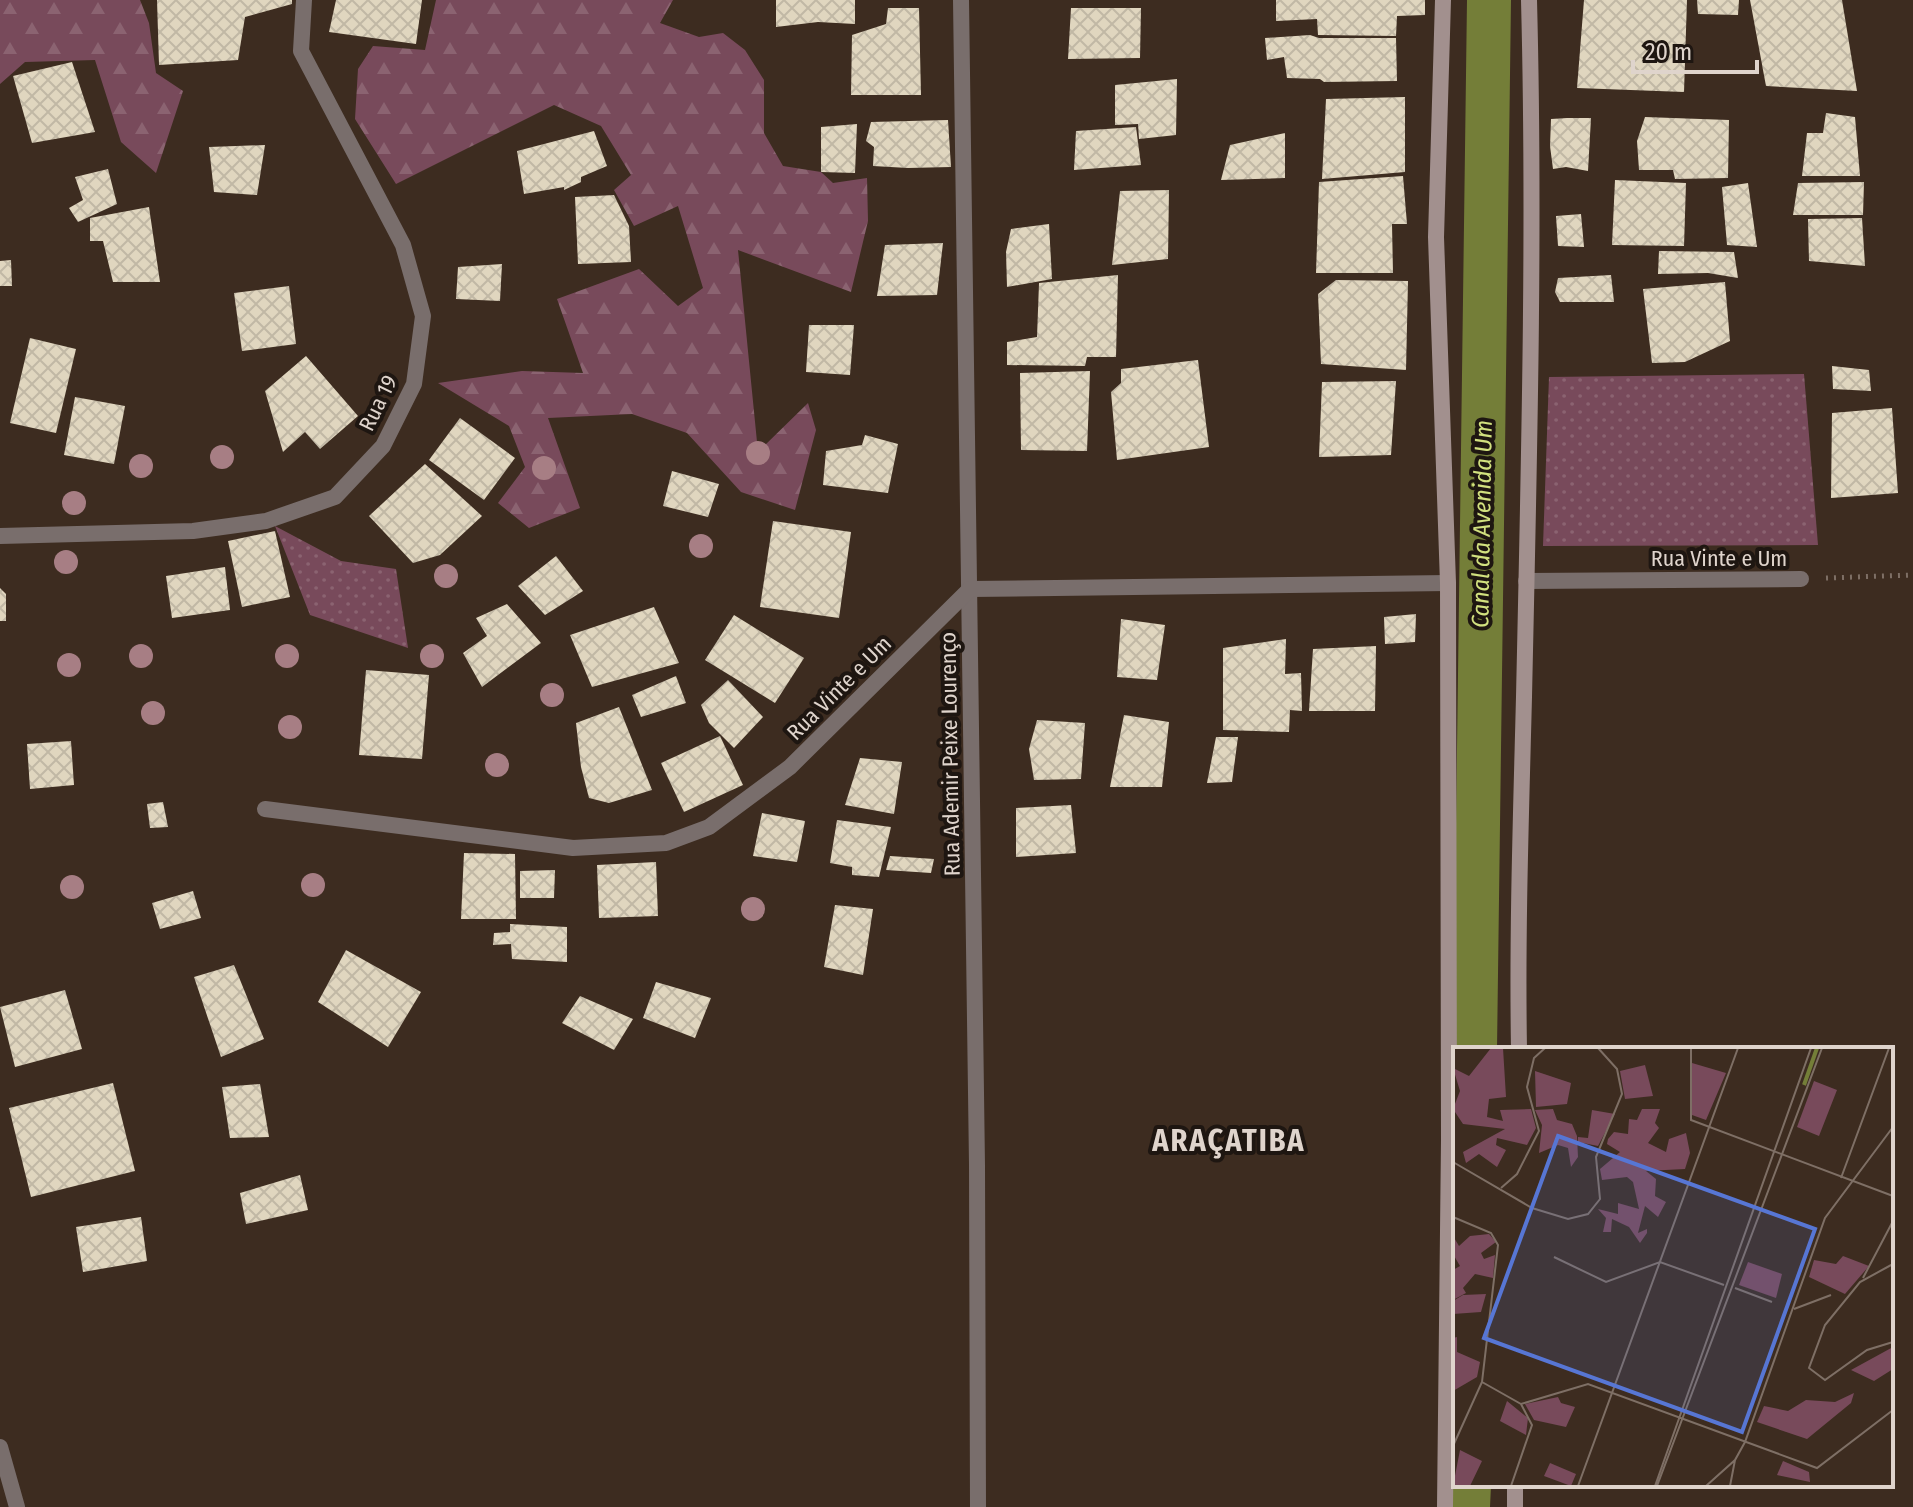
<svg xmlns="http://www.w3.org/2000/svg" width="1913" height="1507" viewBox="0 0 1913 1507" font-family="'Fira Sans Condensed',sans-serif">
	<style>
		.grass { fill: url(#grass-dots) }
		.forest { fill: url(#forest-firs) }
		.lines { fill: none; stroke-linecap: round; stroke-linejoin: round }
		.canal { stroke: #747e38; stroke-width: 44 }
		.building { fill: url(#building-cross-hatch) }
		.path { stroke: #7e6f65; stroke-width: 5; stroke-dasharray: 2 6; stroke-linecap: butt }
		.street { stroke: #796e6c; stroke-width: 16 }
		.secondary { stroke: #a2908e; stroke-width: 16 }
		.tree { fill: #a77e84 }
		.labels { text-anchor: middle; dominant-baseline: central; stroke-width: 8; stroke-linejoin: round; paint-order: stroke }
		.street-label { font-size: 22px; fill: #dfd4cc; stroke: #1e1611 }
		.water-label { font-size: 24px; font-style: italic; fill: #d2e17f; stroke: #1e1611 }
		.district-label { font-size: 30px; font-weight: bold; letter-spacing: 2px; fill: #dfd4cc; stroke: #1e1611 }
		.inset-river { fill: none; stroke: #747e38; stroke-width: 4 }
		.inset-road { fill: none; stroke: #7e6f65; stroke-width: 2 }
		.view { fill: #5776d4; fill-opacity: 0.15; stroke: #5776d4; stroke-width: 4 }
		.inset-edge { fill: none; stroke: #dfd4cc; stroke-width: 4 }
	</style>
	<defs>
		<pattern id="grass-dots" width="8" height="8" patternUnits="userSpaceOnUse" patternTransform="scale(2)"><rect width="8" height="8" fill="#784a5b"/><path d="M2 2h.1M6 6h.1" fill="none" stroke="#8b6371" stroke-width="1.8" stroke-linecap="round"/></pattern>
		<pattern id="forest-firs" width="22" height="20" patternUnits="userSpaceOnUse" patternTransform="scale(2)"><rect width="22" height="20" fill="#784a5b"/><path d="M5 1l3.5 6h-7zM16 11l3.5 6h-7z" fill="#8b6371"/></pattern>
		<pattern id="building-cross-hatch" width="8" height="8" patternUnits="userSpaceOnUse" patternTransform="scale(2)"><rect width="8" height="8" fill="#e0d6bf"/><path d="M0 0l8 8M0 8l8-8" fill="none" stroke="#c1b8a5"/></pattern>
	</defs>
	<rect width="100%" height="100%" fill="#3d2c20"/>
	<!-- grass -->
	<g class="grass">
		<path d="M1804,374L1818,545L1543,546L1549,377Z"/>
		<path d="M275,526L341,561L396,569L408,648L310,615Z"/>
	</g>
	<!-- forest -->
	<g class="forest">
		<path d="M0,0H140L149,23L156,73L183,91L156,173L121,142L95,60L25,62L0,84Z"/>
		<path d="M436,0H673L660,23L699,37L723,33L745,50L764,80V133L783,166L821,172L833,183L867,178L868,221L851,292L738,250L758,452L808,403L816,430L795,510L741,492L687,433L632,414L548,418L580,508L529,528L498,503L525,467L509,426L438,383L522,371L583,373L557,299L639,269L678,306L703,288L678,206L634,226L614,190L631,175L601,126L554,105L396,184L355,119L358,69L373,46L425,50Z"/>
	</g>
	<g class="lines">
		<!-- canal -->
		<g class="canal">
			<path d="M1475,1049L1489,0"/>
			<path d="M1468,1507L1469,1485"/>
		</g>
	</g>
	<!-- building -->
	<g class="building">
		<path d="M157,0H292V4L245,17L238,60L159,65Z"/>
		<path d="M336,0H422L416,44L329,32Z"/>
		<path d="M776,0H855V24L818,22L776,27Z"/>
		<path d="M1276,0H1425V15L1397,16L1396,36L1318,35L1317,19L1276,21Z"/>
		<path d="M1584,0H1687L1684,92L1577,88Z"/>
		<path d="M1697,0H1739L1738,15L1698,14Z"/>
		<path d="M1750,0H1842L1857,91L1766,86Z"/>
		<path d="M888,8H919L921,95H851L852,35L886,24Z"/>
		<path d="M1071,8H1141L1140,58L1068,59Z"/>
		<path d="M1310,35L1319,38H1396L1397,81L1324,82L1320,79L1287,78L1284,57L1267,60L1265,38Z"/>
		<path d="M72,62L95,132L32,143L13,76Z"/>
		<path d="M1177,79L1176,135L1139,139L1138,124L1115,125V85Z"/>
		<path d="M1405,97V172L1322,179L1326,99Z"/>
		<path d="M1826,113L1855,117L1860,176H1802L1807,133H1823Z"/>
		<path d="M1645,117L1729,120L1728,178L1675,179L1673,170H1639L1637,141Z"/>
		<path d="M1567,118H1591L1588,171L1566,167L1553,169L1550,146L1551,119Z"/>
		<path d="M948,120L951,167L908,168L873,166L874,147L866,141L871,122Z"/>
		<path d="M857,124L855,173L821,172V127Z"/>
		<path d="M1136,127L1141,165L1074,170L1076,131Z"/>
		<path d="M594,131L607,166L581,177V182L564,190V187L524,194L517,151Z"/>
		<path d="M1285,133V178L1221,180L1230,145Z"/>
		<path d="M265,145L257,195L214,192L209,147Z"/>
		<path d="M108,169L117,204L78,222L69,208L83,200L75,177Z"/>
		<path d="M1403,176L1407,224H1392L1393,273H1316L1319,182Z"/>
		<path d="M1615,180L1686,183L1684,246L1612,245Z"/>
		<path d="M1864,182L1863,215H1793L1798,183Z"/>
		<path d="M1748,183L1757,247L1727,245L1722,187Z"/>
		<path d="M1169,190L1168,259L1112,265L1120,191Z"/>
		<path d="M614,195L629,226L631,262L578,264L575,197Z"/>
		<path d="M149,207L160,282H113L103,241H90V218Z"/>
		<path d="M1581,214L1584,247L1558,246L1556,216Z"/>
		<path d="M1862,218L1865,266L1809,261L1808,219Z"/>
		<path d="M1049,224L1052,279L1007,287L1006,252L1011,229Z"/>
		<path d="M943,243L937,295L877,296L885,245Z"/>
		<path d="M1659,251L1734,252L1738,278L1708,273L1658,274Z"/>
		<path d="M11,260L12,286H0V261Z"/>
		<path d="M502,264L500,301L456,299L458,267Z"/>
		<path d="M1118,275L1116,357H1087L1085,366L1007,365V342L1037,337L1039,283Z"/>
		<path d="M1611,275L1614,302H1560L1555,292L1558,278Z"/>
		<path d="M1336,280L1408,281L1406,370L1321,364L1318,294Z"/>
		<path d="M1725,282L1730,341L1685,362L1652,363L1643,289Z"/>
		<path d="M289,286L296,344L242,351L234,293Z"/>
		<path d="M809,325H854L850,375L806,372Z"/>
		<path d="M30,338L76,349L56,433L10,423Z"/>
		<path d="M306,356L358,416L320,449L305,432L283,452L265,391Z"/>
		<path d="M1198,360L1209,447L1117,460L1111,392L1121,383V369Z"/>
		<path d="M1832,366L1869,370L1871,391L1833,389Z"/>
		<path d="M1090,371L1087,451L1021,450L1020,373Z"/>
		<path d="M1396,381L1391,455L1319,457L1322,382Z"/>
		<path d="M75,397L125,406L114,464L64,455Z"/>
		<path d="M1892,408L1898,493L1831,498L1832,413Z"/>
		<path d="M460,418L515,458L484,500L429,460Z"/>
		<path d="M865,435L898,444L888,493L823,485L826,451L862,445Z"/>
		<path d="M425,464L482,516L440,555L413,563L369,516Z"/>
		<path d="M672,471L719,484L708,517L663,506Z"/>
		<path d="M773,521L851,532L839,618L760,607Z"/>
		<path d="M275,531L290,597L242,607L228,541Z"/>
		<path d="M556,556L583,591L545,615L518,586Z"/>
		<path d="M225,567L230,610L172,618L166,576Z"/>
		<path d="M0,588L6,594V621H0Z"/>
		<path d="M507,604L541,643L482,687L463,653L487,636L476,618Z"/>
		<path d="M654,607L679,663L592,687L570,635Z"/>
		<path d="M1416,614L1415,642L1385,644L1384,617Z"/>
		<path d="M734,615L804,658L775,703L705,660Z"/>
		<path d="M1121,619L1165,625L1157,680L1117,677Z"/>
		<path d="M1286,639L1285,674L1301,673L1302,711L1290,710L1289,732L1223,730V648Z"/>
		<path d="M1376,646L1375,711H1309L1313,649Z"/>
		<path d="M366,670L429,675L422,759L359,755Z"/>
		<path d="M676,676L686,703L641,717L632,695Z"/>
		<path d="M728,680L763,717L734,748L709,723L701,705Z"/>
		<path d="M619,707L652,790L609,803L589,798L581,767L576,723Z"/>
		<path d="M1124,715L1169,722L1162,787H1110Z"/>
		<path d="M1037,720L1085,723L1081,779L1034,780L1029,749Z"/>
		<path d="M720,736L743,785L684,812L661,763Z"/>
		<path d="M1216,737H1238L1232,782L1207,783Z"/>
		<path d="M71,741L74,785L30,789L27,744Z"/>
		<path d="M860,758L902,762L894,814L845,805Z"/>
		<path d="M163,802L168,827L150,828L147,804Z"/>
		<path d="M1071,805L1076,853L1016,857V808Z"/>
		<path d="M762,813L805,821L797,862L753,856Z"/>
		<path d="M837,820L891,827L879,877L852,875V867L830,863Z"/>
		<path d="M464,853L515,854L516,919H461Z"/>
		<path d="M890,856L934,859L931,873L886,870Z"/>
		<path d="M656,862L658,916L599,918L597,865Z"/>
		<path d="M555,870L554,898H520V871Z"/>
		<path d="M193,891L201,918L160,929L152,903Z"/>
		<path d="M835,905L873,909L863,975L824,967Z"/>
		<path d="M510,924L567,927V962L512,959L511,944L493,945L494,933L510,932Z"/>
		<path d="M346,950L421,992L388,1047L318,1002Z"/>
		<path d="M234,965L264,1039L221,1057L194,977Z"/>
		<path d="M656,982L711,998L695,1038L643,1018Z"/>
		<path d="M65,990L82,1049L15,1067L0,1007Z"/>
		<path d="M580,996L633,1019L614,1050L562,1023Z"/>
		<path d="M113,1083L135,1171L31,1197L9,1108Z"/>
		<path d="M260,1084L269,1137L230,1138L222,1087Z"/>
		<path d="M300,1175L308,1210L246,1224L240,1193Z"/>
		<path d="M141,1217L147,1261L83,1272L76,1227Z"/>
	</g>
	<g class="lines">
		<!-- path -->
		<path class="path" d="M1826,578L1913,575"/>
		<!-- street -->
		<g class="street">
			<path d="M961,0L977,1165L978,1507"/>
			<path d="M0,536L193,531L266,521L335,497L383,446L414,384L423,316L403,245L301,51L304,0"/>
			<path d="M1526,581L1801,579"/>
			<path d="M265,809L573,848L666,843L709,827L790,767L970,589L1448,583"/>
			<path d="M0,1447L17,1507"/>
		</g>
		<!-- secondary -->
		<g class="secondary">
			<path d="M1443,0L1436,237L1448,583L1449,1140L1445,1507"/>
			<path d="M1519,1049C1517,932 1521,815 1524,697C1529,465 1535,232 1529,0"/>
			<path d="M1515,1507V1485"/>
		</g>
	</g>
	<!-- trees -->
	<g class="tree">
		<circle cx="758" cy="453" r="12"/>
		<circle cx="222" cy="457" r="12"/>
		<circle cx="141" cy="466" r="12"/>
		<circle cx="544" cy="468" r="12"/>
		<circle cx="74" cy="503" r="12"/>
		<circle cx="701" cy="546" r="12"/>
		<circle cx="66" cy="562" r="12"/>
		<circle cx="446" cy="576" r="12"/>
		<circle cx="141" cy="656" r="12"/>
		<circle cx="287" cy="656" r="12"/>
		<circle cx="432" cy="656" r="12"/>
		<circle cx="69" cy="665" r="12"/>
		<circle cx="552" cy="695" r="12"/>
		<circle cx="153" cy="713" r="12"/>
		<circle cx="290" cy="727" r="12"/>
		<circle cx="497" cy="765" r="12"/>
		<circle cx="313" cy="885" r="12"/>
		<circle cx="72" cy="887" r="12"/>
		<circle cx="753" cy="909" r="12"/>
	</g>
	<g class="labels">
		<!-- street labels -->
		<g class="street-label">
			<text transform="translate(378 403) rotate(-64)">Rua 19</text>
			<text x="1719" y="558">Rua Vinte e Um</text>
			<text transform="translate(839 688) rotate(-45)">Rua Vinte e Um</text>
			<text transform="translate(950 754) rotate(-91)">Rua Ademir Peixe Lourenço</text>
		</g>
		<!-- water labels -->
		<g class="water-label">
			<text transform="translate(1482 524) rotate(-89)">Canal da Avenida Um</text>
		</g>
		<!-- district labels -->
		<g class="district-label">
			<text x="1229" y="1141">ARAÇATIBA</text>
		</g>
	</g>
	<!-- overview -->
	<g transform="translate(1453 1047)">
		<rect width="440" height="440" fill="#3d2c20"/>
		<path d="M239,16L273,26L253,73L239,68ZM192,18L200,49L172,52L167,24ZM82,24L118,36L114,57L83,60ZM361,34L384,43L366,89L344,80ZM139,63L162,67L145,99L125,95V90L135,91ZM390,209L416,219L392,247L356,230L361,213L383,217ZM295,215L329,227L323,251L286,238ZM33,247L28,265L0,267V254L10,248ZM105,350L108,356L122,360L113,380L81,373L72,357ZM54,354L75,371L73,388L47,374ZM7,403L29,414L17,439H0ZM330,414L356,425L357,435L324,428ZM97,416L123,427L118,439L91,429Z" fill="#784a5b"/>
		<path d="M38,1H50L53,50L36,52L34,70L50,74L47,63L78,62L83,81L74,98L44,91L43,98L53,103L44,120L26,107L13,116L10,105L52,82L10,77L0,62L7,44L0,21L16,29ZM100,62L104,73L119,77L124,89L125,110L118,120L115,101L105,98L86,106L89,78L82,63ZM189,62H207L202,76L206,81L195,96L213,105L216,92L233,86L237,106L232,122L193,124L203,132L202,149L213,155L205,170L192,159L185,186L194,182V186L187,196L176,180L159,172L158,185H150L153,171L145,162L165,167V156L186,162L180,135L174,130L149,133L147,122L167,105L154,97L155,92L161,85L175,87L176,72L184,73ZM36,187L43,195L28,206L31,212L42,208L40,231L22,227L10,241L13,246L0,253V223L7,219L0,207V189L6,199L17,189ZM4,290V305L27,315L24,330L0,344V291ZM440,300V322L421,334L398,323ZM401,346L398,356L354,392L304,375L311,359L335,364L353,353L382,355Z" fill="#784a5b"/>
		<path class="inset-river" d="M351,38L364,1"/>
		<path class="inset-road" d="M238,1V73L440,149M0,115L79,161L115,172L135,167L147,152L143,110L169,47L164,22L145,1M388,131L436,1M48,141L64,127L86,84L74,40L81,11L92,1M0,170L38,186L45,198L29,335L0,399M101,210L153,235L207,215L271,238M440,217L407,235L372,278L356,321L372,333L414,303L440,295M410,231L440,174M282,241L319,255M341,262L378,248M29,335L68,357L135,337L364,421L440,363M58,439L79,378L68,357M125,439L285,1M202,439L358,1M204,439L369,1M253,439L282,413L292,395L372,171L440,80M277,439L282,413"/>
		<path class="view" d="M105,89L362,182L289,385L31,291Z"/>
		<rect width="440" height="440" class="inset-edge"/>
	</g>
	<!-- scale -->
	<path d="M1633 60v12h124v-12" fill="none" stroke="#dfd4cc" stroke-width="4"/>
	<text x="1645" y="60" font-size="24" fill="#dfd4cc" stroke="#1e1611" stroke-width="6" paint-order="stroke">20 m</text>
</svg>
